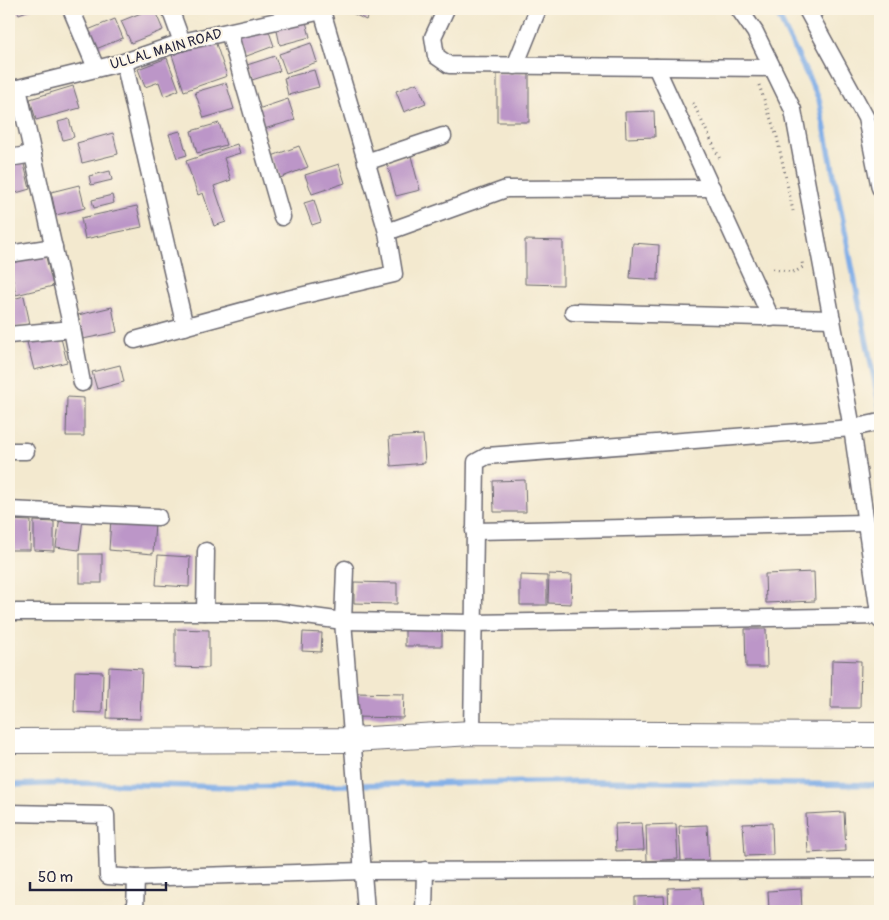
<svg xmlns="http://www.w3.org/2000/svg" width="889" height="920" viewBox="0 0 889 920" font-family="Pangolin,sans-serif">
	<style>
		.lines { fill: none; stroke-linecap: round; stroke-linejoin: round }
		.stream { stroke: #7dace7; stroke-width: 5.5 }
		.building { fill: #bc96c8 }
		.street-casing { stroke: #6b686f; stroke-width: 19 }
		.secondary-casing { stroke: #6b686f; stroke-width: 26 }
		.path { stroke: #6b686f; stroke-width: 3; stroke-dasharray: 1 4; stroke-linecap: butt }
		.street { stroke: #fff; stroke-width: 16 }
		.secondary { stroke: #fff; stroke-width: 24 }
		.labels { text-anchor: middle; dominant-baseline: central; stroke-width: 4.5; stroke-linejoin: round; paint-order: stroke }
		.street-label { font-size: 14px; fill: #22223b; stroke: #fcf5e5 }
	</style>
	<rect width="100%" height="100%" fill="#fcf5e5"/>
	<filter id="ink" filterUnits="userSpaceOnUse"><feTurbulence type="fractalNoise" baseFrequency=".02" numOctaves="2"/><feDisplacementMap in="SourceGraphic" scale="10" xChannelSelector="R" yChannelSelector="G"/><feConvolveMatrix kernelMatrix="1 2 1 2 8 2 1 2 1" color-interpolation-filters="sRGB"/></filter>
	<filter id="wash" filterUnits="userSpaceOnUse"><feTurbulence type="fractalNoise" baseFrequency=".0096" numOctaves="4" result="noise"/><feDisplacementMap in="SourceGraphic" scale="20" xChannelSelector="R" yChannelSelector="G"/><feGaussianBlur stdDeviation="1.12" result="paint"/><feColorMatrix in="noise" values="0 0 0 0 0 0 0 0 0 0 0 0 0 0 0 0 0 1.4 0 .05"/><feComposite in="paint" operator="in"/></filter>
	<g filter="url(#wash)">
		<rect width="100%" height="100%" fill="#f3e9cf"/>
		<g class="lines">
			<!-- stream -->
			<g class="stream">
				<path d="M775,9L819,99L880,409"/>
				<path d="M9,785L77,783L233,787L591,781L880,785"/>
			</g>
		</g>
		<g id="blocks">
			<!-- building -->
			<g class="building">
				<path d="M16,9H32L19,14Z"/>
				<path d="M151,9H154L163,30L131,43L121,21Z"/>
				<path d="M344,9H371L366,20Z"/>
				<path d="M305,18L310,37L280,45L276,26Z"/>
				<path d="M115,19L123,38L96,49L88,30Z"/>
				<path d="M267,26L274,46L244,57L237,37Z"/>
				<path d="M215,41L227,76L184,91L172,55Z"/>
				<path d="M311,43L317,62L286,73L279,54Z"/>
				<path d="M275,56L280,71L252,80L247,65Z"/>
				<path d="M167,58L179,90L164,96L159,82L145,87L138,69Z"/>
				<path d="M314,70L319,87L288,95L284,78Z"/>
				<rect x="497" y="73" width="32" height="49"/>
				<path d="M226,83L234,109L204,118L195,92Z"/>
				<path d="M417,83L426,103L404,112L396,91Z"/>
				<path d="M73,86L80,108L36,120L30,99Z"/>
				<path d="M288,99L295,120L264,129L258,109Z"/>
				<path d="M654,111L655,137L626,138L625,112Z"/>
				<path d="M69,119L74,137L63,140L58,122Z"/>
				<path d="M219,123L226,145L197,153L191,131Z"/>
				<path d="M180,131L187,155L177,158L169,134Z"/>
				<path d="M113,133L118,154L82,163L77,143Z"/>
				<path d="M237,144L240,153L224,158L231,180L214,186L226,222L214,226L203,193L198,195L186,161Z"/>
				<path d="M299,146L308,167L280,178L272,156Z"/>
				<path d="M411,156L420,190L396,196L387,163Z"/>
				<path d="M23,160L30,189L9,195V164Z"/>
				<path d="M339,164L345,183L312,194L305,175Z"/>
				<path d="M110,171L112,180L91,185L89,176Z"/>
				<path d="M79,185L85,208L56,215L51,192Z"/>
				<path d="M112,195L114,203L94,208L92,200Z"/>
				<path d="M314,200L321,222L312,225L304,203Z"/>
				<path d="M137,206L142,227L85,239L81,218Z"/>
				<path d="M525,240L563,241V285L525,284Z"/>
				<path d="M633,243L659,245L658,280L630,278Z"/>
				<path d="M45,253L53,286L16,295L9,262Z"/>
				<path d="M9,274L14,293L9,294Z"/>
				<path d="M24,296L30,324L9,329V300Z"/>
				<path d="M112,307L117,332L83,339L78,315Z"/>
				<path d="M60,334L67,362L34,370L27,342Z"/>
				<path d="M9,361L13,388H9Z"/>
				<path d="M120,365L124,382L97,389L92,372Z"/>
				<path d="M67,397L84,398V436H66Z"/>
				<path d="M423,435L425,463L391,466L389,437Z"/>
				<path d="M525,480L526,512H494L493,481Z"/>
				<path d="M60,516L83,519L79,550L56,547Z"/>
				<path d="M111,519L155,522L153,554L109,550Z"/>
				<path d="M9,520L31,521L30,550H9Z"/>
				<path d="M34,521L54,522V551L34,550Z"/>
				<rect x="80" y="554" width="22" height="29"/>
				<path d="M158,555L190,557L189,587L156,585Z"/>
				<path d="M814,572L815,601L766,603L765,574Z"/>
				<path d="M549,574L572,575L571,604L548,603Z"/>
				<path d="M520,575L547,576V605H520Z"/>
				<path d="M354,582L397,583V604L354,603Z"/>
				<path d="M175,629L209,630V668L175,667Z"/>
				<rect x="405" y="629" width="37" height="17"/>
				<path d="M745,629H766L767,667H746Z"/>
				<path d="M303,632L322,633L321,652L302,651Z"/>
				<path d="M832,660L861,661L860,708H831Z"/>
				<path d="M109,667L142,669L140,719L107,718Z"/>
				<path d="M75,671L103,672L102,713L74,712Z"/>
				<path d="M355,693L404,694L403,718L354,717Z"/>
				<path d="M844,812L846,851L808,853L806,814Z"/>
				<path d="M642,823L644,850L616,851L615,824Z"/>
				<path d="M772,823L773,855L745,856L743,824Z"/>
				<path d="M676,824L678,859L647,861L646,825Z"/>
				<path d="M707,825L709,860L681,862L679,826Z"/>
				<path d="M701,887L703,911H669L668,888Z"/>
				<path d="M801,889L802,911H769L768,891Z"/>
				<path d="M664,896L665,911H635V897Z"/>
			</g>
		</g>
	</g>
	<g filter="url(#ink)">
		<use href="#blocks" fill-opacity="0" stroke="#6b686f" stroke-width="1"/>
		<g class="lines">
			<!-- street casing -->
			<g class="street-casing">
				<g id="street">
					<path d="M71,9L96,68"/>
					<path d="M170,9L182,42"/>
					<path d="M446,9L433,37L436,56L449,65L771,68"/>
					<path d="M739,9L755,32L793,110L852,428L880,620"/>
					<path d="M816,9L807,10L866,118L880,188"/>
					<path d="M229,32L282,217"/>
					<path d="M124,62L185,327"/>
					<path d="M515,66L538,9"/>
					<path d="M656,67L771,318"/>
					<path d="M9,88H18L124,62L182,42L322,11"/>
					<path d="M9,158L33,154"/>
					<path d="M366,162L443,136"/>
					<path d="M387,232L506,189L712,188"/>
					<path d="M9,254L54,247"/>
					<path d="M573,312L832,319"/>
					<path d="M72,329L82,383"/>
					<path d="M9,335L72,329L18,88"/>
					<path d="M135,340L283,300L394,274L387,232L322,11"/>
					<path d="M9,451H26"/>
					<path d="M9,510L158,517"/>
					<path d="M474,531L866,523"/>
					<path d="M345,569L343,621L473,623L880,616"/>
					<path d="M9,612H277L343,621L366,911"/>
					<path d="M205,612L206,551"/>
					<path d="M472,733L476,462L487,456L852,428L880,422"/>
					<path d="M9,813L106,815L108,876L136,878L362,871L880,869"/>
					<path d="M135,911L136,878"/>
					<path d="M424,911L425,870"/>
				</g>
			</g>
			<!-- secondary casing -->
			<g class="secondary-casing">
				<path id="secondary" d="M9,741L352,740L472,733L880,735"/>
			</g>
			<!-- path -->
			<g class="path">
				<path d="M759,85L777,137L793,211"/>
				<path d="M693,103L721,161"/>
				<path d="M773,269L795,272L803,267L802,262"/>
			</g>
			<!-- street -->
			<use href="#street" class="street"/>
			<!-- secondary -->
			<use href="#secondary" class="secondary"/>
		</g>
	</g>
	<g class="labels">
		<!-- street labels -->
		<g class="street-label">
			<text transform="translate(166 49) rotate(-16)">ULLAL MAIN ROAD</text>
		</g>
	</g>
	<!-- margin -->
	<rect width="889" height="920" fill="none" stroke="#fcf5e5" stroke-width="30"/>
	<!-- scale -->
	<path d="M30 882v8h136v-8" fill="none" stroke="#22223b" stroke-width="2.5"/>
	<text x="38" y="882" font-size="15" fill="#22223b" stroke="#fcf5e5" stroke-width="4" paint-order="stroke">50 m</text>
</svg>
